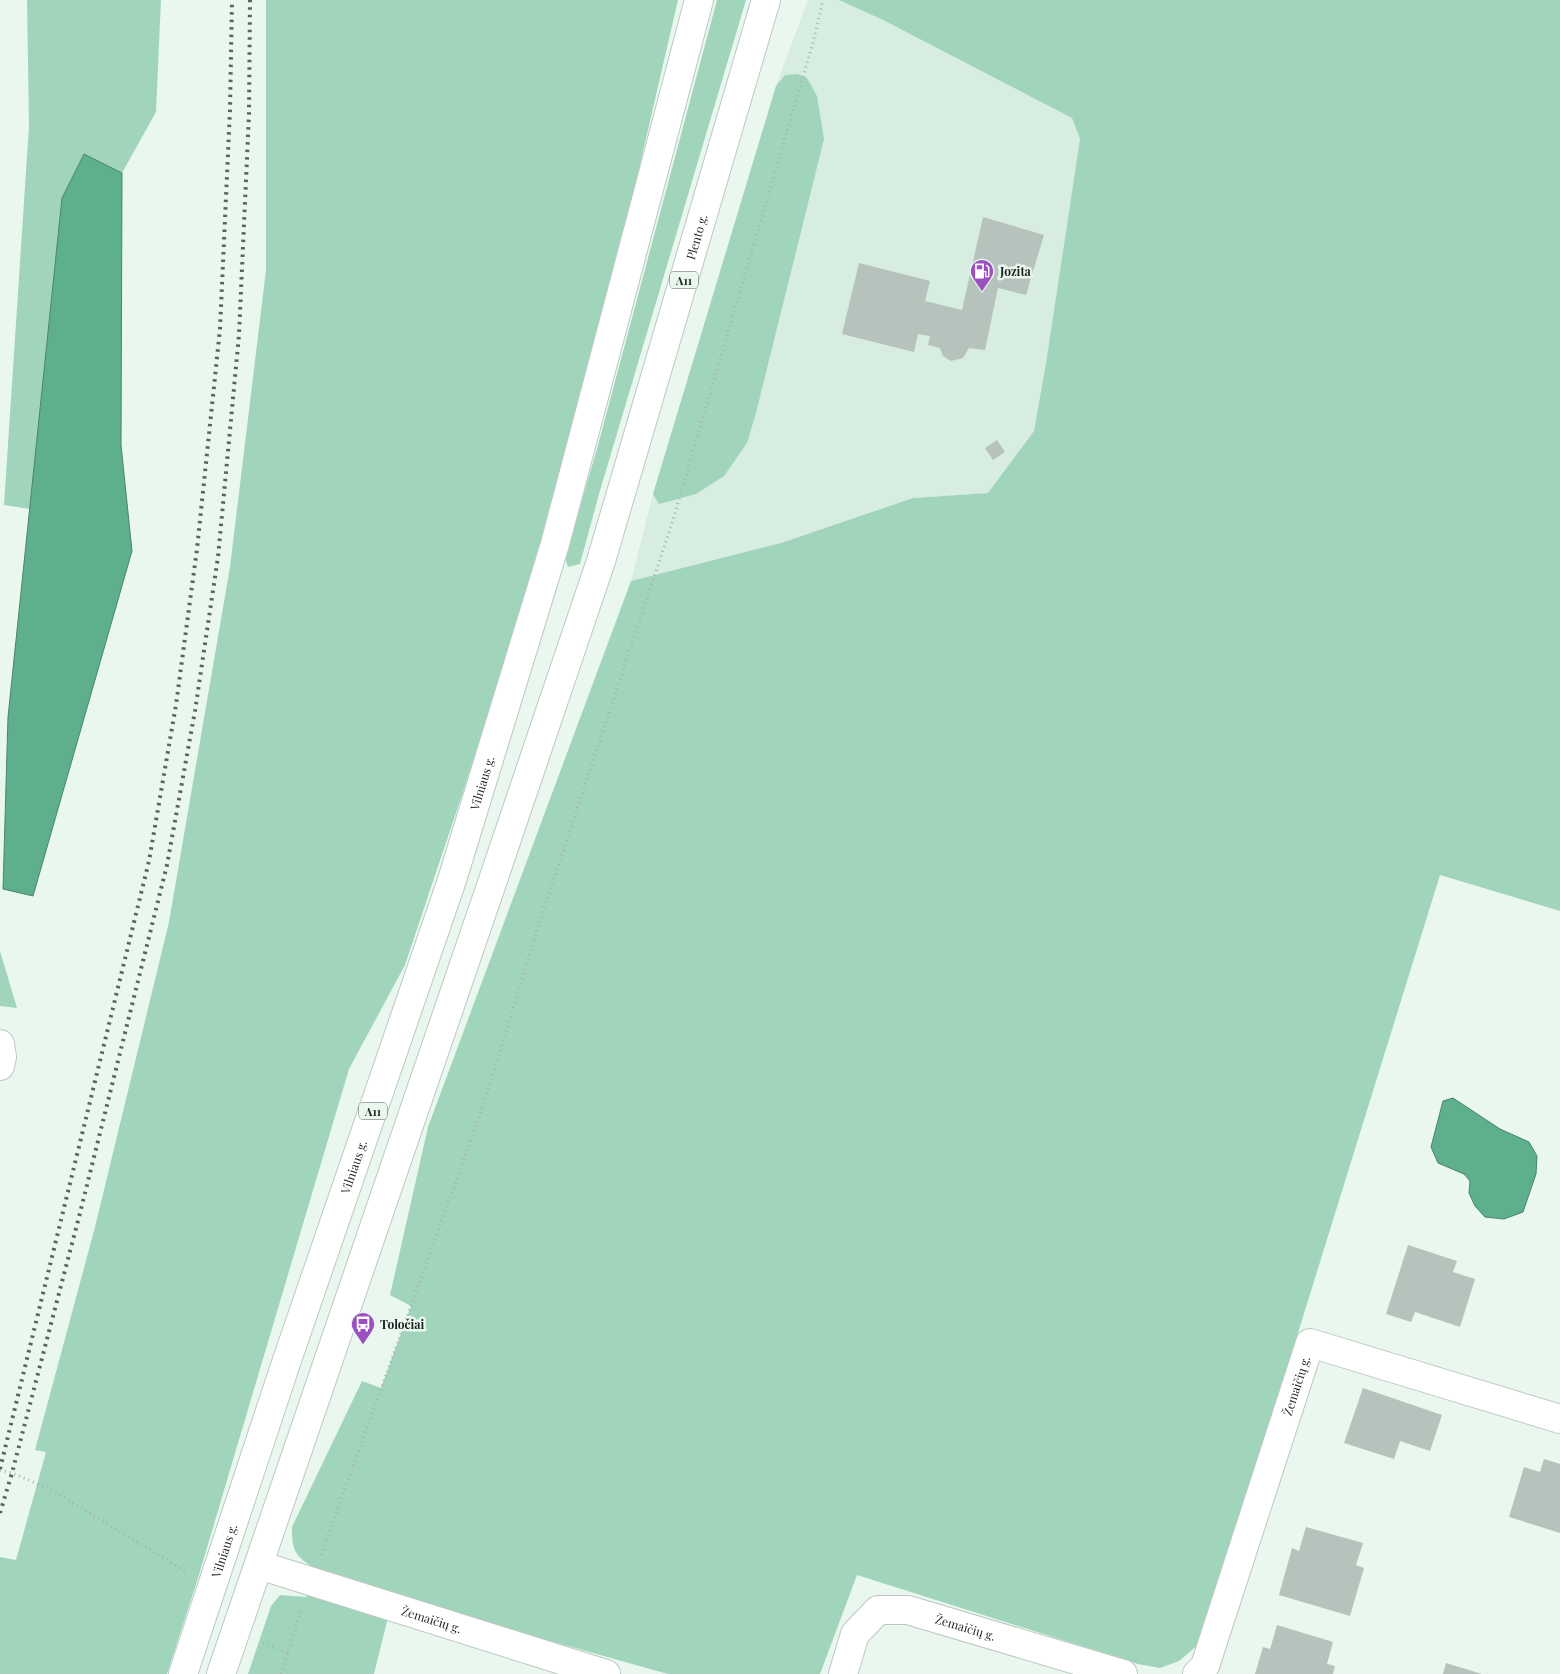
<svg xmlns="http://www.w3.org/2000/svg" width="1560" height="1674" viewBox="0 0 1560 1674" font-family="'Playfair Display',serif">
	<style>
		.built { fill: #d7ede2 }
		.green { fill: #a1d5bb }
		.water { fill: #5eaf8b; stroke: #4a856b }
		.building { fill: #b6c3bc }
		.lines { fill: none; stroke-linecap: round; stroke-linejoin: round }
		.minor-casing { stroke: #bcc9c2; stroke-width: 30 }
		.trunk-casing { stroke: #bcc9c2; stroke-width: 30 }
		.path { stroke: #a7b2ac; stroke-width: 3; stroke-dasharray: 1 4; stroke-linecap: butt }
		.minor { stroke: #fff; stroke-width: 28 }
		.trunk { stroke: #fff; stroke-width: 28 }
		.rail { stroke: #5b635f; stroke-width: 4; stroke-dasharray: 2.5 5; stroke-linecap: butt }
		.labels { text-anchor: middle; dominant-baseline: central; stroke-width: 5; stroke-linejoin: round; paint-order: stroke }
		.shield { fill: #e9f7ef; stroke: #5a625e; stroke-width: 1 }
		.shield-label { font-size: 11px; font-weight: bold; fill: #1d2220 }
		.street-label { font-size: 12px; fill: #1d2220; stroke: #e9f7ef }
		.poi-label { font-size: 12px; font-weight: bold; fill: #1d2220; stroke: #e9f7ef; text-anchor: start }
	</style>
	<rect width="100%" height="100%" fill="#e9f7ef"/>
	<!-- built -->
	<path class="built" d="M808,0H839L883,20L1072,118L1080,139L1046,363L1034,431L988,493L913,498L781,543L631,581L653,494L776,86Z"/>
	<!-- green -->
	<g class="green">
		<path d="M27,0H161L156,112L122,173L84,154L62,198L30,509L4,505L29,126Z"/>
		<path d="M266,0H678L614,277L530,583L463,792L405,965L349,1069L198,1578L167,1674H0V1557L16,1560L46,1452L35,1450L95,1227L169,922L230,567L266,270Z"/>
		<path d="M717,0H746L599,494L580,564L568,567L565,558L597,449Z"/>
		<path d="M839,0H1560V911L1440,875L1213,1607L1198,1645L1179,1661L1160,1668L1138,1664L857,1575L820,1674H668L393,1597L374,1674H248L271,1606L280,1595L306,1597L316,1569C295,1556 292,1552 292,1527L362,1381L381,1388L411,1306L390,1295L428,1127L631,581L781,543L913,498L988,493L1034,431L1046,363L1080,139L1072,118L883,20Z"/>
		<path d="M798,74L807,78L817,96L824,139L756,413L747,443L724,476L696,494L659,504L653,494L776,86L785,75Z"/>
		<path d="M0,951L17,1008L0,1006Z"/>
	</g>
	<!-- water -->
	<g class="water">
		<path d="M84,154L122,173L121,445L132,551L33,896L3,889L8,717L62,198Z"/>
		<path d="M1453,1098L1500,1129L1529,1142L1537,1156L1536,1174L1523,1212L1504,1219L1485,1217L1475,1206L1469,1193L1470,1181L1464,1174L1438,1163L1431,1147L1443,1101Z"/>
	</g>
	<!-- building -->
	<g class="building">
		<path d="M983,217L1044,235L1026,295L998,288L985,350L969,348L963,358L951,361L943,356L940,348L928,345L930,336L918,334L914,352L842,334L859,263L930,281L925,301L962,310Z"/>
		<path d="M997,440L1005,452L993,460L985,448Z"/>
		<path d="M1408,1245L1457,1261L1453,1272L1475,1279L1460,1327L1415,1312L1411,1322L1386,1314Z"/>
		<path d="M1363,1388L1442,1415L1430,1451L1400,1441L1394,1459L1344,1443Z"/>
		<path d="M1544,1459L1560,1464V1533L1509,1517L1524,1467L1540,1472Z"/>
		<path d="M1306,1527L1363,1543L1356,1565L1364,1568L1350,1616L1279,1595L1292,1548L1299,1551Z"/>
		<path d="M1277,1625L1333,1642L1327,1664L1335,1666L1333,1674H1255L1263,1647L1270,1649Z"/>
		<path d="M1446,1663L1482,1674H1443Z"/>
	</g>
	<g class="lines">
		<!-- minor casing -->
		<g class="minor-casing">
			<g id="minor">
				<path d="M0,1044L2,1057L0,1066"/>
				<path id="s1" d="M259,1565L606,1674"/>
				<path id="s2" d="M843,1674L855,1634L878,1610H908L1123,1674"/>
				<path id="s3" d="M1197,1674L1205,1666L1310,1343L1560,1419"/>
			</g>
		</g>
		<!-- trunk casing -->
		<g class="trunk-casing">
			<g id="trunk">
				<path id="s4" d="M183,1674L286,1363L452,880L555,544L699,0"/>
				<path id="s5" d="M221,1674L493,880L601,561L766,0"/>
			</g>
		</g>
		<!-- path -->
		<g class="path">
			<path d="M0,1470L12,1473L50,1489L185,1571"/>
			<path d="M321,1555L482,1109L541,918L673,520L813,43L823,0"/>
			<path d="M263,1643L288,1653"/>
			<path d="M281,1674L302,1608"/>
		</g>
		<!-- minor -->
		<use href="#minor" class="minor"/>
		<!-- trunk -->
		<use href="#trunk" class="trunk"/>
		<!-- rail -->
		<g class="rail">
			<path d="M0,1469L149,861L176,705L197,549L220,329L230,110L232,0"/>
			<path d="M0,1513L12,1473L80,1213L167,865L195,711L218,557L239,335L249,114L250,0"/>
		</g>
	</g>
	<!-- icons -->
	<defs>
		<g id="fuel-pin" transform="scale(1.25)"><path d="M0 17L-7.5 6A9.5 9.5 0 1 1 7.5 6Z" fill="#9b4fc0" stroke="#e9f7ef"/><path d="M-5.5-6h7V0h2V4h1.3V-2.5L3-4.5l.8-.8L6-3V5H2.5V1h-1V6h-7ZM-4.2-4.7v3.2H.2V-4.7Z" fill="#fff"/></g>
		<g id="bus-pin" transform="scale(1.25)"><path d="M0 17L-7.5 6A9.5 9.5 0 1 1 7.5 6Z" fill="#9b4fc0" stroke="#e9f7ef"/><path d="M-5-6H5V4H4V6H2V4H-2V6H-4V4H-5ZM-3.5-4V0h7V-4ZM-3.5 1.2v1.5H-2V1.2ZM2 1.2v1.5H3.5V1.2Z" fill="#fff"/></g>
	</defs>
	<g fill-rule="evenodd">
		<use href="#fuel-pin" x="982" y="271"/>
		<use href="#bus-pin" x="363" y="1324"/>
	</g>
	<g class="labels">
		<!-- shield labels -->
		<g class="shield">
			<rect x="670" y="271.5" width="28" height="17" rx="4"/>
			<rect x="359" y="1102.5" width="28" height="17" rx="4"/>
		</g>
		<g class="shield-label">
			<text x="684" y="280">A11</text>
			<text x="373" y="1111">A11</text>
		</g>
		<!-- street labels -->
		<g class="street-label">
			<text stroke="none"><textPath href="#s5" startOffset="1514">Plento g.</textPath></text>
			<text stroke="none"><textPath href="#s4" startOffset="940">Vilniaus g.</textPath></text>
			<text stroke="none"><textPath href="#s4" startOffset="535">Vilniaus g.</textPath></text>
			<text stroke="none"><textPath href="#s3" startOffset="306">Žemaičių g.</textPath></text>
			<text stroke="none"><textPath href="#s4" startOffset="130">Vilniaus g.</textPath></text>
			<text stroke="none"><textPath href="#s1" startOffset="181">Žemaičių g.</textPath></text>
			<text stroke="none"><textPath href="#s2" startOffset="165">Žemaičių g.</textPath></text>
		</g>
		<!-- poi labels -->
		<g class="poi-label">
			<text x="1000" y="271">Jozita</text>
			<text x="380" y="1324">Toločiai</text>
		</g>
	</g>
</svg>
